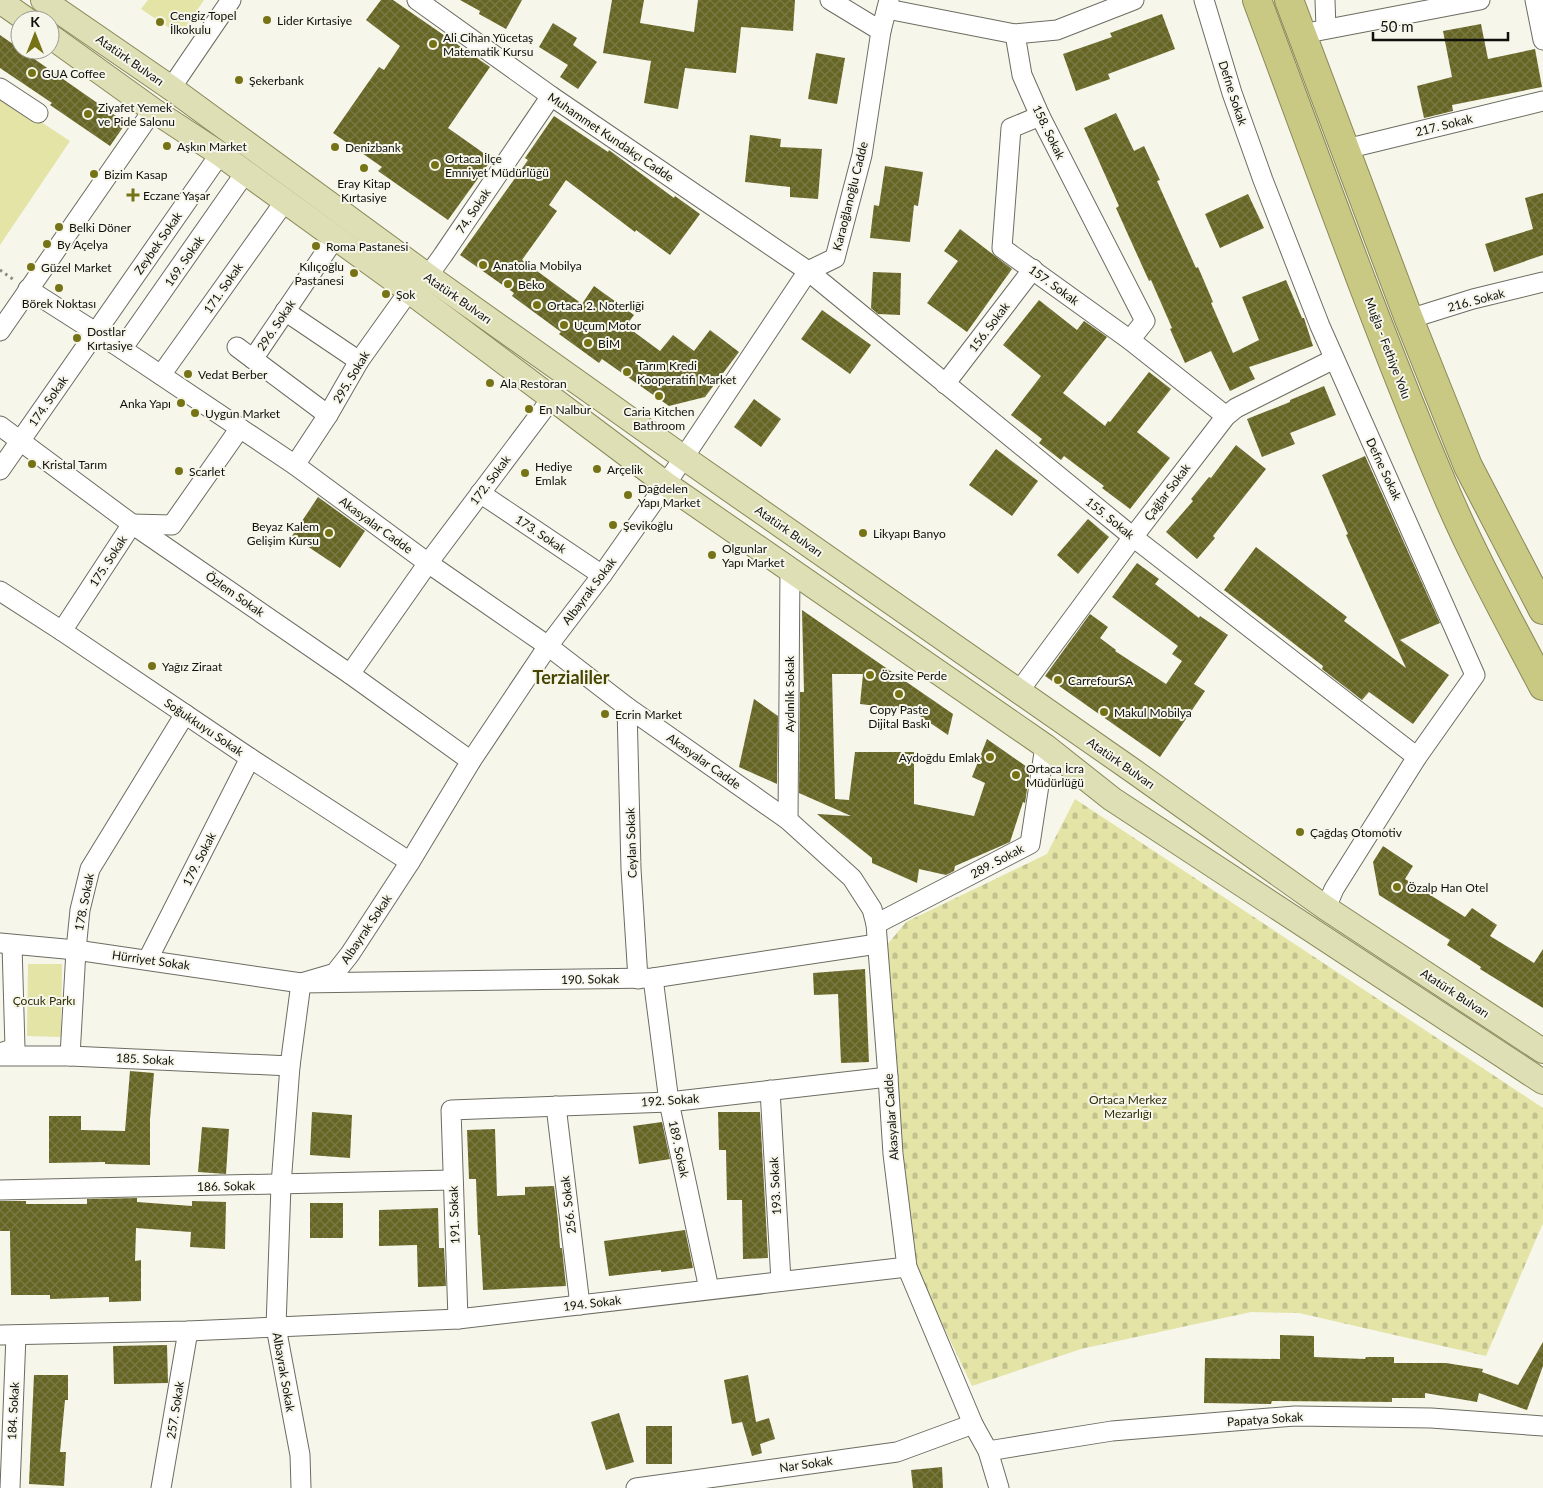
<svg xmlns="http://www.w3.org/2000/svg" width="1543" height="1488" viewBox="0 0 1543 1488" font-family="Lato,sans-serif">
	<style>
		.green { fill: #e3e4a6 }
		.cemetery { fill: url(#cemetery-stones) }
		.building { fill: url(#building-cross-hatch) }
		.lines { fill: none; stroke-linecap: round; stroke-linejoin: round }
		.minor-casing { stroke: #6c6c62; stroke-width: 21 }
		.major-casing { stroke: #898859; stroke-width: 26 }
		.highway-casing { stroke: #898859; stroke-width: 30 }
		.path { stroke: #8d8d85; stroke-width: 3; stroke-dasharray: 2.5 4; stroke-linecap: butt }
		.minor { stroke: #fff; stroke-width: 19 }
		.major { stroke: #dfdfb5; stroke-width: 24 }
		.highway { stroke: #cac983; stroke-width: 28 }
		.poi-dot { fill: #757316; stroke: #f6f6eb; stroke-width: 2 }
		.labels { text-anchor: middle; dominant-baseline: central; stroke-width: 4; stroke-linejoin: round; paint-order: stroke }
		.poi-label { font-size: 12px; fill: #0f0f0c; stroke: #f6f6eb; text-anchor: start }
		.street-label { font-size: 12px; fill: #0f0f0c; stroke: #f6f6eb }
		.park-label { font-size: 12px; fill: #2e2d06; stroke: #f6f6eb }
		.district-label { font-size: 18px; font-weight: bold; fill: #464502; stroke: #f6f6eb }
	</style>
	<defs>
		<pattern id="cemetery-stones" width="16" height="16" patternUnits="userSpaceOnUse" patternTransform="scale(1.25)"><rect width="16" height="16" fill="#e3e4a6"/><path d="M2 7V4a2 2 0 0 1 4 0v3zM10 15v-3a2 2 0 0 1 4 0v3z" fill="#c2c28e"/></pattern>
		<pattern id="building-cross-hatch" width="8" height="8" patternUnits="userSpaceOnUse" patternTransform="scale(1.25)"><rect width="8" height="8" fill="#666523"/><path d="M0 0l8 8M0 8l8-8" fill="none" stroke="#7a7a48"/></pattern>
	</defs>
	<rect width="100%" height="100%" fill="#f6f6eb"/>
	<!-- green -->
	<g class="green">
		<path d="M148,0H204L180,35L141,9Z"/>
		<path d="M0,95L70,141L0,245Z"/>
		<path d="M28,964H62L61,1037L27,1036Z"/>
	</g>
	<!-- cemetery -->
	<path class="cemetery" d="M1075,799L1543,1108V1223L1486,1356L1299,1313L1251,1312L1081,1349L972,1386L916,1269L887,1007L877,957L906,922L1047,854Z"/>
	<!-- building -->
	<g class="building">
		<path d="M381,0H393L490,67L448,128L492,159L448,220L378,171L382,167L333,133L379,67L384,70L400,46L366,20Z"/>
		<path d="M460,0H522L506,29L479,14L480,11Z"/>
		<path d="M612,0H644L640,23L694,32L698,0H795L793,31L741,27L736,73L685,68L678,109L644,103L651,61L603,53Z"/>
		<path d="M1162,14L1175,49L1108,74L1110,79L1076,91L1063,54L1112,37L1110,33Z"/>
		<path d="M553,23L577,38L573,45L597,62L578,89L560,77L568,65L539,47Z"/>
		<path d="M1481,24L1488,59L1535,49L1542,87L1452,105L1453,111L1424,118L1417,86L1452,77L1443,31Z"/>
		<path d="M0,35L126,123L110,146L50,105L52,103L0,68Z"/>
		<path d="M816,53L845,58L837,104L808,99Z"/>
		<path d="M1116,113L1134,151L1144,146L1160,180L1157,181L1196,268L1198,267L1213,302L1211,303L1233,353L1259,340L1242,297L1286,280L1302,318H1304L1313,346L1249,367L1255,379L1230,391L1211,351L1185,363L1170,329L1172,328L1151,280L1149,281L1116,208L1119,206L1084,128Z"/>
		<path d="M554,116L608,152L609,150L674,198L675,196L700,214L670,255L636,230L635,232L566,180L549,205L557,211L522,260L582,304L594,286L634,315L626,326L660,351L673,335L694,351L710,330L739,352L705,397L669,406L602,359L599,363L559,334L561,332L512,296L514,293L460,255L528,160L525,158Z"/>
		<path d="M750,135L781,139L780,147L822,149L818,199L790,197V187L745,182Z"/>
		<path d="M885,166L923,172L918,206L914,205L910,242L870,238L874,205L879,206Z"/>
		<path d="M1543,193V255L1494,272L1485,244L1533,229L1525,198Z"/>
		<path d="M1248,194L1264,228L1220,248L1205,214Z"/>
		<path d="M960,229L1012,269L967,332L927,303L958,261L944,251Z"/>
		<path d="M873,272L901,273L900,315L878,314L871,308Z"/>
		<path d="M1039,300L1077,330L1084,321L1107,337L1063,393L1105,426L1108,421L1110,422L1149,372L1171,389L1137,432L1170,458L1130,509L1102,488L1104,486L1064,456L1061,460L1039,443L1042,439L1011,415L1041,376L1003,345Z"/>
		<path d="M822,310L871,345L850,374L801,339Z"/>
		<path d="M1324,386L1336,415L1290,433L1295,444L1262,457L1247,419L1290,402V400Z"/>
		<path d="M754,399L781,419L761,447L734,427Z"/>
		<path d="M1236,445L1266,469L1213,536L1215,538L1197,559L1166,532L1193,501L1191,499L1209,477L1211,478Z"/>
		<path d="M996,449L1038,481L1012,516L969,485Z"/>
		<path d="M1365,456L1440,623L1400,640L1449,675L1413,724L1369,692L1362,700L1322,669L1323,666L1224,590L1256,547L1347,617L1344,621L1406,668L1346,535L1348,534L1322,475Z"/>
		<path d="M318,497L365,531L340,568L292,536Z"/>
		<path d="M1088,519L1109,537L1078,574L1057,555Z"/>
		<path d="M1137,563L1159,579L1155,584L1199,618L1200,616L1228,635L1194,684L1205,691L1160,757L1045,676L1090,614L1108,627L1100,638L1116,650L1115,651L1166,684L1182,661L1172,654L1178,646L1112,597Z"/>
		<path d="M802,610L953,714L948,735L911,710L860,704L863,674H832L835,799L849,800L855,752H914V804L974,816L985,783L972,777L987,739L1030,769L1025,803L1023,802L1010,842L955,866L954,871L946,875L919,869L917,883L872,863V858L817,814L851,816L799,793L800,692H804Z"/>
		<path d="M754,699L778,716L777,784L739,767Z"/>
		<path d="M1383,846L1413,866L1405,879L1465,917L1472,908L1497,925L1490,936L1534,963L1543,949V1008L1480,969L1481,967L1447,945L1450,940L1379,895L1373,862Z"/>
		<path d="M865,969L869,1062L841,1063L838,994L814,995L813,973Z"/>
		<path d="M130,1071L154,1073L150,1119V1165L105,1164V1162L49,1163V1116H81V1130L125,1131Z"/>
		<path d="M312,1112L352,1115L350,1158L310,1155Z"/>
		<path d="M718,1112H760L768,1258L743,1259L742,1200H727L726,1150H719Z"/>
		<path d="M662,1122L670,1159L639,1164L633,1126Z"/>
		<path d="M202,1127L229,1129L226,1174L198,1172Z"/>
		<path d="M495,1129L497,1196L525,1195V1187L554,1186L558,1221L560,1248H562L566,1286L483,1290L480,1235H478L476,1179H469L467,1130Z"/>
		<path d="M137,1198V1202L192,1206V1201L226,1202L225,1249L190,1247L191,1232L136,1228L135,1261L141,1260V1301L109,1302V1297L50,1299V1295H11L10,1231H0V1201H26V1204H87V1199Z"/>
		<rect x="310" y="1203" width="33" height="35"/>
		<path d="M438,1208L439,1248H444L446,1286L418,1287L417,1245L379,1246V1210Z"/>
		<path d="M685,1230L693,1268L661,1272V1270L609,1276L604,1241Z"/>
		<path d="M1280,1335L1314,1336V1357L1365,1359L1366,1357H1394V1363H1446L1483,1369L1482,1372L1518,1385L1543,1342V1366L1527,1410L1479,1393L1477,1402L1425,1393V1398H1392V1402L1272,1401L1271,1404L1204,1403L1205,1358L1280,1359Z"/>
		<path d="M167,1345L168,1383L114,1384L113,1346Z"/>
		<path d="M34,1375H68V1400H65L60,1452H66L64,1486L29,1484Z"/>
		<path d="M748,1375L756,1422L769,1418L775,1439L760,1444L762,1453L752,1456L742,1422L732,1424L724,1380Z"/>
		<path d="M619,1413L634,1462L606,1470L591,1422Z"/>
		<rect x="646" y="1426" width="26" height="38"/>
		<path d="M942,1467L943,1488H913L911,1470Z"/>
	</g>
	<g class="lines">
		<!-- minor casing -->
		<g class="minor-casing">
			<g id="minor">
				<path d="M417,0L551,96L808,271L1133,537L1417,757"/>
				<path d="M830,0L881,31"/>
				<path d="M1204,0L1232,93L1263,180L1320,326L1475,675L1417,757L1334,889L1326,908"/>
				<path d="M1325,0L1326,28"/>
				<path d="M1535,0L1543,40"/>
				<path d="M887,9L1015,34L1022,75L1040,116L1145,321L1130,340"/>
				<path d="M1015,34L1057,30L1134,0"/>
				<path d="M1302,34L1480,0"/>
				<path d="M0,88L38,113"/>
				<path d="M171,88L231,0"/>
				<path d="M1040,116L1011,128L1002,248L1130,340L1226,416"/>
				<path d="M1346,149L1543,101"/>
				<path d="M428,276L443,255L551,96"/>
				<path d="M28,289L122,349L295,465L428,563L548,646L627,707L788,820L852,878L872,909L876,924L888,1077L893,1154L907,1267L973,1424L988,1451L999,1488"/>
				<path d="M285,311L359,361"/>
				<path d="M1409,319L1473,299L1543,282"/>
				<path d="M0,331L153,110"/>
				<path d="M237,347L253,359"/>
				<path d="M122,349L245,173"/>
				<path d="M161,375L285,201"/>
				<path d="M945,384L1033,269"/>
				<path d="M328,415L253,359L335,238"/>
				<path d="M0,426L132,524L350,674L471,761"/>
				<path d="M295,465L328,415L359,361L409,291"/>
				<path d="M0,470L220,154"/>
				<path d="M480,493L602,575"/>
				<path d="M0,591L62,631L250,758L410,862"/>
				<path d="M62,631L132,524L172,525L240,428"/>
				<path d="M350,674L428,563L552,398"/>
				<path d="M1019,691L1133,537L1226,416L1236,408L1334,359"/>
				<path d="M627,707L631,869L638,979"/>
				<path d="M788,820L790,569"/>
				<path d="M876,924L1030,844L1045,746"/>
				<path d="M0,943L76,950L301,983L653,978L877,944"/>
				<path d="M148,959L250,758"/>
				<path d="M653,978L669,1102L709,1289"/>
				<path d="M0,1053L15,1048L12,945"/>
				<path d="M0,1056H70L290,1066"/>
				<path d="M70,1056L76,950L80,910L90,869L185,714"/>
				<path d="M770,1090L781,1281"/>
				<path d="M556,1106L580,1305"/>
				<path d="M0,1190L452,1180"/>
				<path d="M458,1319L451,1110L669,1102L888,1077"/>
				<path d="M0,1335L188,1331L458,1319L907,1267"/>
				<path d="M988,1451L1112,1431L1295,1416L1431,1418L1543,1426"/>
				<path d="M10,1488L16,1335"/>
				<path d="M161,1488L188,1331"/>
				<path d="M301,1488L300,1455L276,1327L281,1185L290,1066L301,983L335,973L350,954L410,862L471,761L548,646L602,575L666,484L808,271L835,258L862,155L881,31L889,0"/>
				<path d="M636,1488L897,1452L973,1424"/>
			</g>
		</g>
		<!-- major casing -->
		<g class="major-casing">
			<g id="major">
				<path d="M43,0L171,88L428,276L683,457L1132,770L1326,908L1543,1051"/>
				<path d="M0,1L27,20"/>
				<path d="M50,36L153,110L220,154L409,291L666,484L1045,746L1112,799L1543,1082"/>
			</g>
		</g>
		<!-- highway casing -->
		<g class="highway-casing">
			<g id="highway">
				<path d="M1257,0C1317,161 1375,324 1442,483C1471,553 1508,619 1543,686"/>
				<path d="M1289,0L1409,319L1468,466L1543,610"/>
			</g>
		</g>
		<!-- path -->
		<path class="path" d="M0,270L14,280"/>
		<!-- minor -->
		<use href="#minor" class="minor"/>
		<!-- major -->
		<use href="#major" class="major"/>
		<!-- highway -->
		<use href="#highway" class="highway"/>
	</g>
	<!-- markers -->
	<g class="poi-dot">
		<circle cx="267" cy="20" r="5"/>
		<circle cx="160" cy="22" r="5"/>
		<circle cx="433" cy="44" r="5"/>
		<circle cx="32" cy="73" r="5"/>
		<circle cx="239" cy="80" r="5"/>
		<circle cx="88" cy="114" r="5"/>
		<circle cx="167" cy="146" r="5"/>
		<circle cx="335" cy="147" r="5"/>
		<circle cx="435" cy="165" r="5"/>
		<circle cx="364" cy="168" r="5"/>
		<circle cx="94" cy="174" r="5"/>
		<path d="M130.5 187.5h5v5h5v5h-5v5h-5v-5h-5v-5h5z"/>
		<circle cx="59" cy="227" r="5"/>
		<circle cx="47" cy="244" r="5"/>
		<circle cx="316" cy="246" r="5"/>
		<circle cx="483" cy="265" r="5"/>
		<circle cx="31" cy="267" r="5"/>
		<circle cx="354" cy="273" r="5"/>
		<circle cx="508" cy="284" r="5"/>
		<circle cx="59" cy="288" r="5"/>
		<circle cx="386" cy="294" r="5"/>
		<circle cx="537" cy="305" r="5"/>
		<circle cx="564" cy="325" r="5"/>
		<circle cx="77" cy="338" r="5"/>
		<circle cx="588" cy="343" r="5"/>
		<circle cx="627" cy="372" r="5"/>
		<circle cx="188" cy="374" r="5"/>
		<circle cx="490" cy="383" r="5"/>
		<circle cx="659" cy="396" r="5"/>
		<circle cx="181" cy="403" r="5"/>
		<circle cx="529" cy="409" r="5"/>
		<circle cx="195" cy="413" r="5"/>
		<circle cx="32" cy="464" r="5"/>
		<circle cx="597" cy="469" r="5"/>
		<circle cx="179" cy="471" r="5"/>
		<circle cx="525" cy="473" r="5"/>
		<circle cx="628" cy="495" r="5"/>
		<circle cx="613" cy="525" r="5"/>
		<circle cx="329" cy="533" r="5"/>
		<circle cx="863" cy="533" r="5"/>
		<circle cx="712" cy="555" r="5"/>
		<circle cx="152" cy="666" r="5"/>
		<circle cx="870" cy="675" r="5"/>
		<circle cx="1058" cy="680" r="5"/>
		<circle cx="899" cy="694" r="5"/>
		<circle cx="1104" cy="712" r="5"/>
		<circle cx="605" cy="714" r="5"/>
		<circle cx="990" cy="757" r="5"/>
		<circle cx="1016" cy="775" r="5"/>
		<circle cx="1300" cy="832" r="5"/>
		<circle cx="1397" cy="887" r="5"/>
	</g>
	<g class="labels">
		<!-- poi labels -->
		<g class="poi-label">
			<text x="170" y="15">Cengiz Topel<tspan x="170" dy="14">İlkokulu</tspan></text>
			<text x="277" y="20">Lider Kırtasiye</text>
			<text x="443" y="37">Ali Cihan Yücetaş<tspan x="443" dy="14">Matematik Kursu</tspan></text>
			<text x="42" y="73">GUA Coffee</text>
			<text x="249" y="80">Şekerbank</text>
			<text x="98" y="107">Ziyafet Yemek<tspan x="98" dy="14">ve Pide Salonu</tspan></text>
			<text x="177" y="146">Aşkın Market</text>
			<text x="345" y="147">Denizbank</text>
			<text x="445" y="158">Ortaca İlçe<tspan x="445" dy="14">Emniyet Müdürlüğü</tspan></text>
			<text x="104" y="174">Bizim Kasap</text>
			<text x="364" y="183" text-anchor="middle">Eray Kitap<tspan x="364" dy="14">Kırtasiye</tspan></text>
			<text x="143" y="195">Eczane Yaşar</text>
			<text x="69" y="227">Belki Döner</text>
			<text x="57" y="244">By Açelya</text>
			<text x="326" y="246">Roma Pastanesi</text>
			<text x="493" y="265">Anatolia Mobilya</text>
			<text x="344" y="266" text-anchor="end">Kılıçoğlu<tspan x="344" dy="14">Pastanesi</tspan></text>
			<text x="41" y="267">Güzel Market</text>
			<text x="518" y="284">Beko</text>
			<text x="396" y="294">Şok</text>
			<text x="59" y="303" text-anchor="middle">Börek Noktası</text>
			<text x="547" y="305">Ortaca 2. Noterliği</text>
			<text x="574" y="325">Uçum Motor</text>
			<text x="87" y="331">Dostlar<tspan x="87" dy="14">Kırtasiye</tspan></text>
			<text x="598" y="343">BİM</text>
			<text x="637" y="365">Tarım Kredi<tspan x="637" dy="14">Kooperatifi Market</tspan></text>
			<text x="198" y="374">Vedat Berber</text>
			<text x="500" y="383">Ala Restoran</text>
			<text x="171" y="403" text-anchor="end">Anka Yapı</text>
			<text x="539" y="409">En Nalbur</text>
			<text x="659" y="411" text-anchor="middle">Caria Kitchen<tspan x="659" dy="14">Bathroom</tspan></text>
			<text x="205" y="413">Uygun Market</text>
			<text x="42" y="464">Kristal Tarım</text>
			<text x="535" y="466">Hediye<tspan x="535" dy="14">Emlak</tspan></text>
			<text x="607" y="469">Arçelik</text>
			<text x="189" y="471">Scarlet</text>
			<text x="638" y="488">Dağdelen<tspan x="638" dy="14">Yapı Market</tspan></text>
			<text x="623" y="525">Şevikoğlu</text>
			<text x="319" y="526" text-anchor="end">Beyaz Kalem<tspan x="319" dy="14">Gelişim Kursu</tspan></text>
			<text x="873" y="533">Likyapı Banyo</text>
			<text x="722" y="548">Olgunlar<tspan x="722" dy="14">Yapı Market</tspan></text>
			<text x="162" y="666">Yağız Ziraat</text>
			<text x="880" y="675">Özsite Perde</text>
			<text x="1068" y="680">CarrefourSA</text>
			<text x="899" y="709" text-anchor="middle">Copy Paste<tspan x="899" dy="14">Dijital Baskı</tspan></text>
			<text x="1114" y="712">Makul Mobilya</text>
			<text x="615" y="714">Ecrin Market</text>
			<text x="980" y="757" text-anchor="end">Aydoğdu Emlak</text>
			<text x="1026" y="768">Ortaca İcra<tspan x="1026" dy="14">Müdürlüğü</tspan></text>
			<text x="1310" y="832">Çağdaş Otomotiv</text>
			<text x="1407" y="887">Özalp Han Otel</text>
		</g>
		<!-- street labels -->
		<g class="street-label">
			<text transform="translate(130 60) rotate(35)">Atatürk Bulvarı</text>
			<text transform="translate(1233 93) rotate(72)">Defne Sokak</text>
			<text transform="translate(1444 125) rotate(-14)">217. Sokak</text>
			<text transform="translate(1049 132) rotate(64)">158. Sokak</text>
			<text transform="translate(611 137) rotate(34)">Muhammet Kundakçı Cadde</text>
			<text transform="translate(850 196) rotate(-76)">Karaoğlanoğlu Cadde</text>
			<text transform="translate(473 211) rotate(-56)">74. Sokak</text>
			<text transform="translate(158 243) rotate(-55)">Zeybek Sokak</text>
			<text transform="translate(184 261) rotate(-55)">169. Sokak</text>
			<text transform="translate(1054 285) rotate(36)">157. Sokak</text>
			<text transform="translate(223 288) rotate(-55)">171. Sokak</text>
			<text transform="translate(458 298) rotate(35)">Atatürk Bulvarı</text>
			<text transform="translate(1476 300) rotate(-15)">216. Sokak</text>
			<text transform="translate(276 325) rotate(-56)">296. Sokak</text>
			<text transform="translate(989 327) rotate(-53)">156. Sokak</text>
			<text transform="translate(1388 348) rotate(69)">Muğla - Fethiye Yolu</text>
			<text transform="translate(351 377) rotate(-59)">295. Sokak</text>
			<text transform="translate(48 401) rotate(-55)">174. Sokak</text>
			<text transform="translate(1384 469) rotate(65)">Defne Sokak</text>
			<text transform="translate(490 480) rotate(-53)">172. Sokak</text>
			<text transform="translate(1167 492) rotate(-53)">Çağlar Sokak</text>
			<text transform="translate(1110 518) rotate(39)">155. Sokak</text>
			<text transform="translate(376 525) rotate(36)">Akasyalar Cadde</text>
			<text transform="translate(789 531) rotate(35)">Atatürk Bulvarı</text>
			<text transform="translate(541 534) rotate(34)">173. Sokak</text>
			<text transform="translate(108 561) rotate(-57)">175. Sokak</text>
			<text transform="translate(589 591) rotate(-53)">Albayrak Sokak</text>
			<text transform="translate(235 594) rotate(35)">Özlem Sokak</text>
			<text transform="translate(789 694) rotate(-90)">Aydınlık Sokak</text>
			<text transform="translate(204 727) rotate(34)">Soğukkuyu Sokak</text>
			<text transform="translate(704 761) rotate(35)">Akasyalar Cadde</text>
			<text transform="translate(1121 763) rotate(35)">Atatürk Bulvarı</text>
			<text transform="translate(631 843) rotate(-92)">Ceylan Sokak</text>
			<text transform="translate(199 859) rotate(-63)">179. Sokak</text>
			<text transform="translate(997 861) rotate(-28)">289. Sokak</text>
			<text transform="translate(84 902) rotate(-79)">178. Sokak</text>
			<text transform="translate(366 929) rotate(-56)">Albayrak Sokak</text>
			<text transform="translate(151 960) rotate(8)">Hürriyet Sokak</text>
			<text transform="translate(590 979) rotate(-1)">190. Sokak</text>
			<text transform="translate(1455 993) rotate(33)">Atatürk Bulvarı</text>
			<text transform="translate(145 1059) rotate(3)">185. Sokak</text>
			<text transform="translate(670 1100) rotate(-4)">192. Sokak</text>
			<text transform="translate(891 1117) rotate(-94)">Akasyalar Cadde</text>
			<text transform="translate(679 1149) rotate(78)">189. Sokak</text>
			<text transform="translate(226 1186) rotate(-1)">186. Sokak</text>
			<text transform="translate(775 1186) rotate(-93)">193. Sokak</text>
			<text transform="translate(568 1205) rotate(-97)">256. Sokak</text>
			<text transform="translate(454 1215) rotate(-92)">191. Sokak</text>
			<text transform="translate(592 1303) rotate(-7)">194. Sokak</text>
			<text transform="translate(284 1372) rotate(80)">Albayrak Sokak</text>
			<text transform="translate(175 1410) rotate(-81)">257. Sokak</text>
			<text transform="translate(13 1411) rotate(-87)">184. Sokak</text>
			<text transform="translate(1265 1419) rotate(-4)">Papatya Sokak</text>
			<text transform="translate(806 1464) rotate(-8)">Nar Sokak</text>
		</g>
		<!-- park labels -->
		<g class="park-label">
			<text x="44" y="1000">Çocuk Parkı</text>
			<text x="1128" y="1099">Ortaca Merkez<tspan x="1128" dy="14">Mezarlığı</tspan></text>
		</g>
		<!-- district labels -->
		<g class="district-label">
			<text x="571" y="677">Terzialiler</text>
		</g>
	</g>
	<!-- north arrow -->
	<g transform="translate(35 35)"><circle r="24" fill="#f6f6eb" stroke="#9a9a92"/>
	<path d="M0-4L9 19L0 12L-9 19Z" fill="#757316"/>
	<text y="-8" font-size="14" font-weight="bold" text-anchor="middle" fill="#0f0f0c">K</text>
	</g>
	<!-- scale -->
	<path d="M1373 32v8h135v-8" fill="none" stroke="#0f0f0c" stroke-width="2.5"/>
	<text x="1380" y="32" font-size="15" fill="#0f0f0c" stroke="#f6f6eb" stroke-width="4" paint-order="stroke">50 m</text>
</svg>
